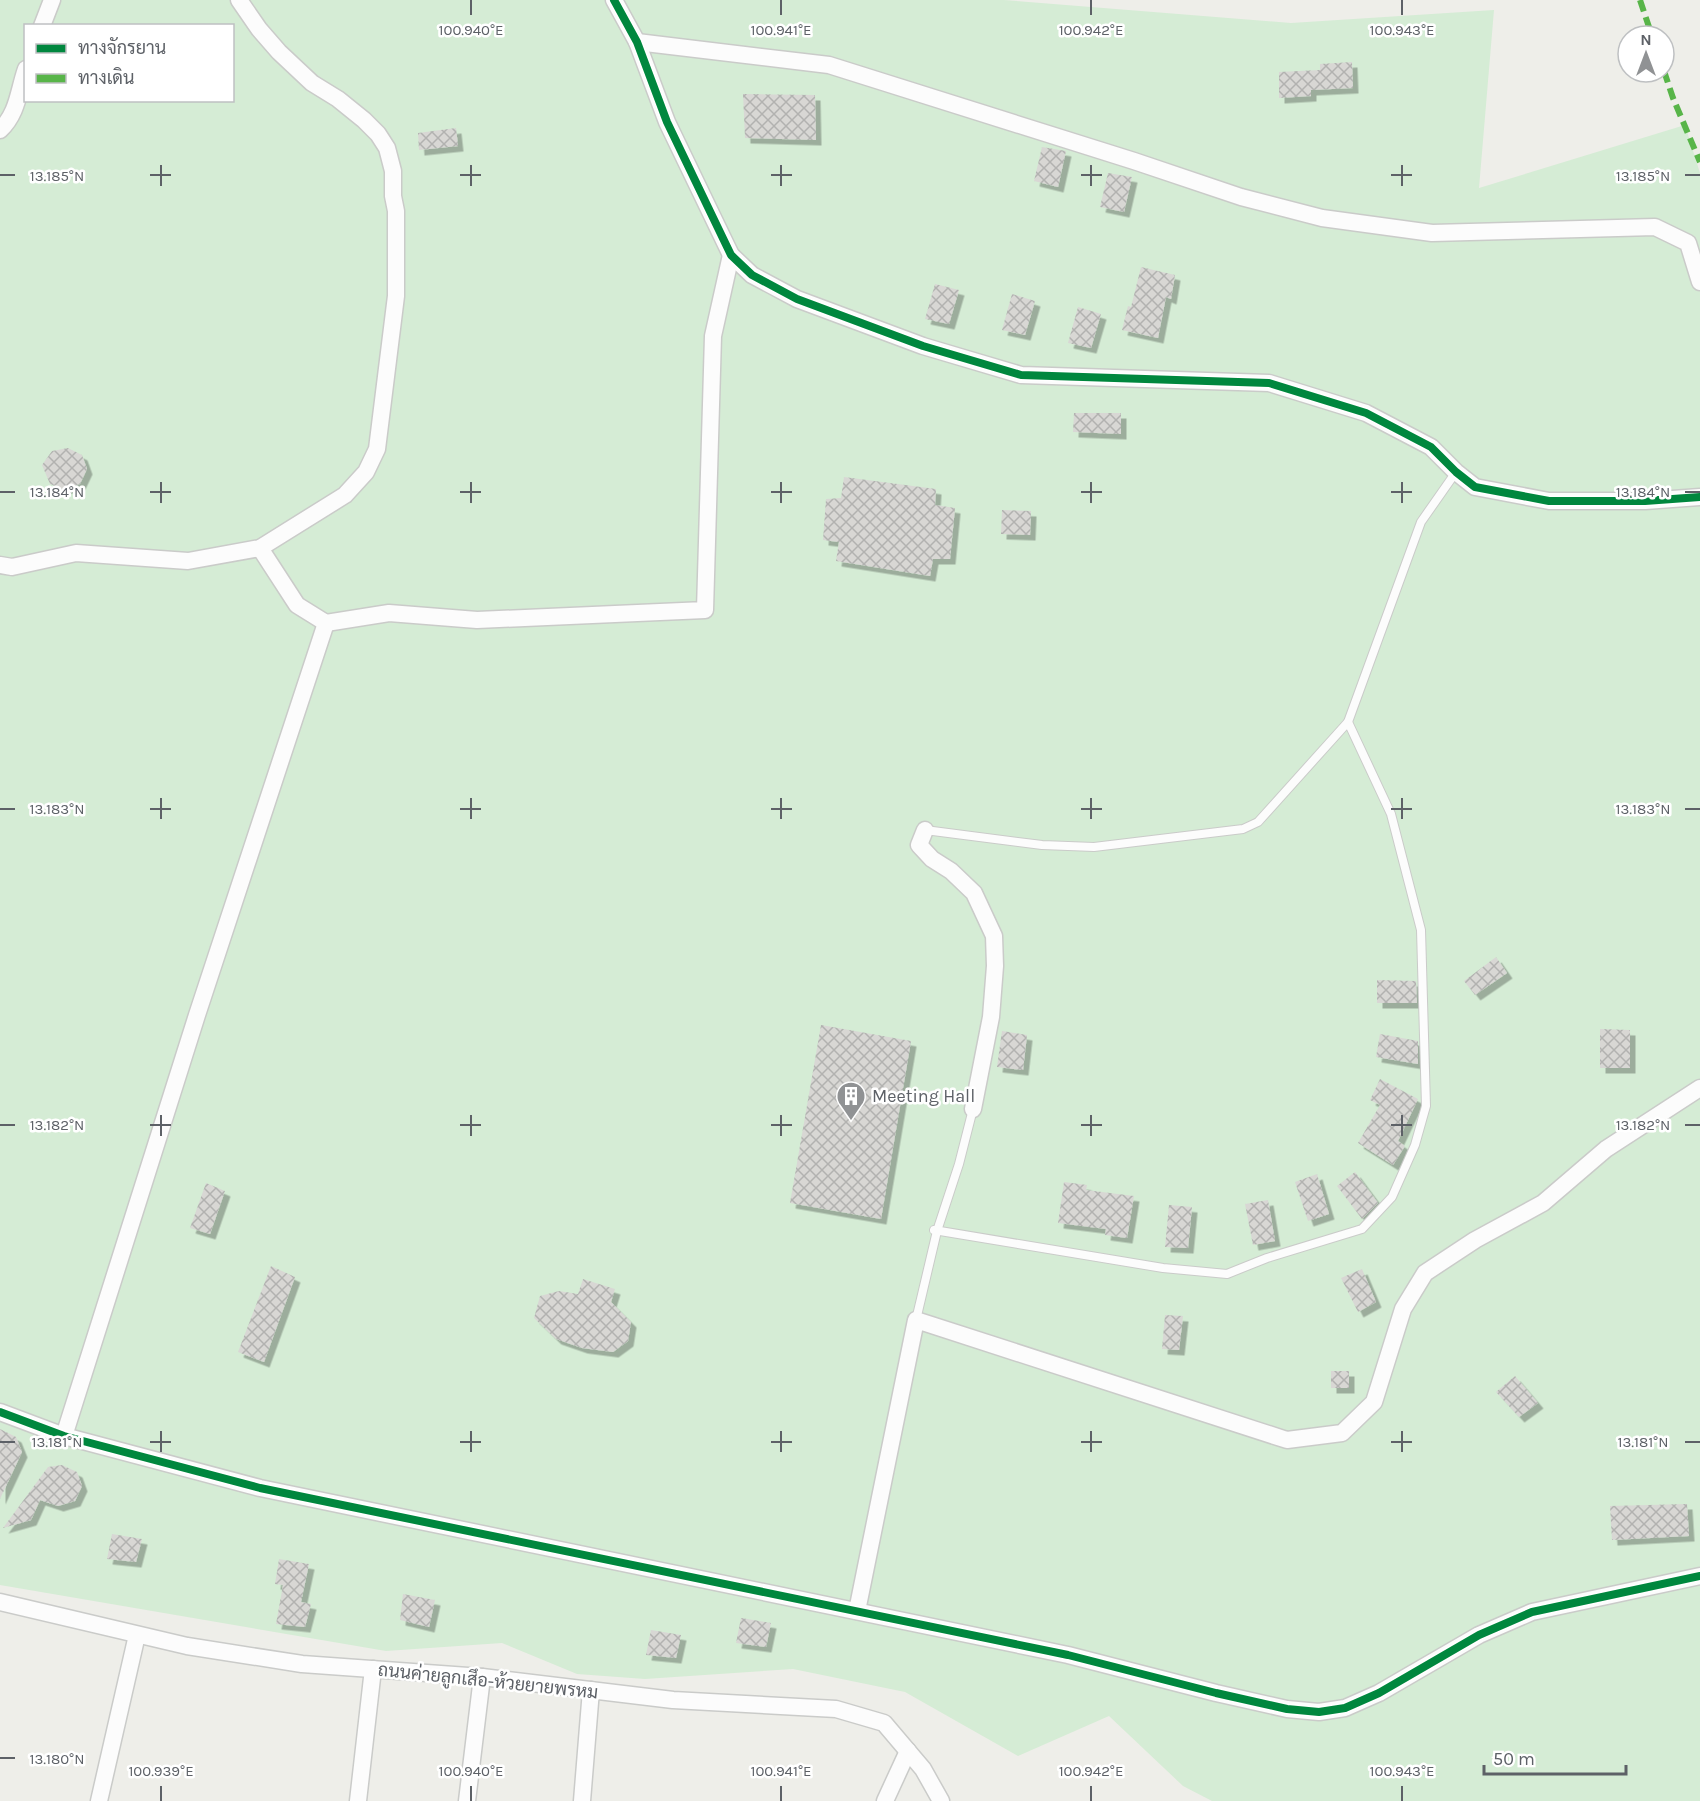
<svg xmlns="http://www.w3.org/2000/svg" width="1700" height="1801" viewBox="0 0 1700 1801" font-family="Karla,Sarabun,sans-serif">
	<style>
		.green { fill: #d5ecd5; fill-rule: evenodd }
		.building { fill: url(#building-cross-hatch); filter: url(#shadow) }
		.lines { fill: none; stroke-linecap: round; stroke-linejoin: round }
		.lane-casing { stroke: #cacbc9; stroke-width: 10 }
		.street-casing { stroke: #cacbc9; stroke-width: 19 }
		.lane { stroke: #fcfcfc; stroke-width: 8 }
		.street { stroke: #fcfcfc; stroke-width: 16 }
		.quiet { stroke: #58b549; stroke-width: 6; stroke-dasharray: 12 6; stroke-linecap: butt }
		.cycleway-casing { stroke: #fff; stroke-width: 11 }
		.cycleway { stroke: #00873e; stroke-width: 8 }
		.ticks { fill: none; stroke: #5d6167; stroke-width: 2 }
		.labels { text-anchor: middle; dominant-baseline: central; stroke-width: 5; stroke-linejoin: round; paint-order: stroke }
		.poi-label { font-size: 18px; fill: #5d6167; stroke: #fff; text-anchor: start }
		.street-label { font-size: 18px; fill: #5d6167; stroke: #fff }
		.ticks-label { font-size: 15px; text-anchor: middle; fill: #5d6167; stroke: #fff; stroke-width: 5; stroke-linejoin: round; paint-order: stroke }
	</style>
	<defs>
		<pattern id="building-cross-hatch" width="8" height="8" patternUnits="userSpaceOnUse" patternTransform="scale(1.5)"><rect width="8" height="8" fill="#d8d7d4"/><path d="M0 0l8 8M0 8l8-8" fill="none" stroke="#b2b2b0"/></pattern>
		<filter id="shadow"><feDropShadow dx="5.5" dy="5.5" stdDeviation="0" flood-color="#0004"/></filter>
	</defs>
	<rect width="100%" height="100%" fill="#eeeee9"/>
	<!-- green -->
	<path class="green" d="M0,0H1004L1291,23L1494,10L1479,188L1685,125L1700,173V1801H1212L1183,1786L1109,1716L1018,1756L905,1692L793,1669L645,1679L577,1674L502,1643L386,1651L0,1585ZM26,26H232V100H26Z"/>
	<!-- building -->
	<g class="building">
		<path d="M1352,62L1353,88L1311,90V96L1279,98V72L1320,70V64Z"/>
		<path d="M743,94L815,95L816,140L745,138Z"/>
		<path d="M456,128L458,146L419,150L418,133Z"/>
		<path d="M1042,147L1066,151L1058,187L1034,181Z"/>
		<path d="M1108,173L1132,177L1124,212L1100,207Z"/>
		<path d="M1141,267L1175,275L1171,299L1166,297L1158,338L1122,330L1128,306L1131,307Z"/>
		<path d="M935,284L959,290L949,324L925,319Z"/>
		<path d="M1012,294L1035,301L1025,335L1002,330Z"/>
		<path d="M1078,307L1101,314L1091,348L1068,343Z"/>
		<path d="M1074,413H1121V434L1073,432Z"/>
		<path d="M68,448L82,455L87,469L80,484L63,489L50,484L42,465L52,451Z"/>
		<path d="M844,477L936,489L935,505L955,508L950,559H933L930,576L836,561L839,542L823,540L826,499L841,498Z"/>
		<path d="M1002,510L1031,511L1030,535L1001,534Z"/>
		<path d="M1496,957L1507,973L1475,995L1464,981Z"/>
		<path d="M1377,980L1416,981L1417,1003H1377Z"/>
		<path d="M821,1025L911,1041L881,1219L790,1203Z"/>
		<path d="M1600,1029L1630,1030V1068H1600Z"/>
		<path d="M1002,1031L1027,1035L1023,1070L997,1067Z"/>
		<path d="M1380,1034L1418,1041V1064L1376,1057Z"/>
		<path d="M1380,1079L1418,1099L1398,1141L1405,1146L1393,1165L1358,1143L1380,1105L1370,1100Z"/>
		<path d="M1355,1172L1378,1203L1362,1219L1337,1186Z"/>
		<path d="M1317,1174L1329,1214L1308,1221L1295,1182Z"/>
		<path d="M1064,1182L1087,1185L1086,1190L1134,1196L1127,1238L1105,1235L1106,1229L1058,1223Z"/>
		<path d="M206,1183L225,1191L210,1234L190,1228Z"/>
		<path d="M1268,1200L1275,1241L1253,1245L1245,1204Z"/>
		<path d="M1169,1205L1192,1207L1188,1248L1165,1247Z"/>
		<path d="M271,1266L295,1277L264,1362L238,1352Z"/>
		<path d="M1362,1269L1376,1302L1358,1312L1341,1278Z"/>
		<path d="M583,1279L615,1289L611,1302L631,1322L628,1341L613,1352L582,1348L556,1339L534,1318L540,1296L559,1291L578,1294Z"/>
		<path d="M1165,1315L1183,1316L1179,1350L1162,1349Z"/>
		<rect x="1331" y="1371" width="18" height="17"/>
		<path d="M1515,1376L1538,1403L1519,1417L1496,1392Z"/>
		<path d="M0,1429L16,1437L22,1452L0,1499Z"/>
		<path d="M62,1465L77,1472L82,1486L75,1501L58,1506L40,1500L31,1520L3,1528L48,1467Z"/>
		<path d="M1687,1504L1689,1536L1612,1540L1610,1506Z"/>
		<path d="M112,1534L142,1539L136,1562L107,1559Z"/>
		<path d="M279,1559L309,1564L301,1602L311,1604L305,1627L276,1624L283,1585L275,1584Z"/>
		<path d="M403,1594L435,1600L429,1627L400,1620Z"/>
		<path d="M741,1618L771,1623L766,1647L736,1643Z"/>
		<path d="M651,1630L681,1635L676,1658L646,1655Z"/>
	</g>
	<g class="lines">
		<!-- lane casing -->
		<g class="lane-casing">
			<g id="lane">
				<path d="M925,830L1042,845L1094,847L1243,829L1258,822L1348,722"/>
				<path d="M934,1230L1163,1268L1227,1274L1267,1258L1362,1229L1392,1197L1415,1145L1426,1106L1421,930L1391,814L1348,722L1421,522L1456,472"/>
				<path d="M916,1320L937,1231L959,1164L973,1109"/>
			</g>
		</g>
		<!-- street casing -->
		<g class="street-casing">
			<g id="street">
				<path d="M614,0L637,42L667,122L731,255L752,275L797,299L923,346L1021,375L1269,383L1366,413L1431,447L1456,472L1475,487L1549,501H1645L1700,497"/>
				<path d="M42,26L52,0"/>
				<path d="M637,42L829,65L1134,161L1241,197L1322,218L1432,233L1655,227L1688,243L1700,282"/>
				<path d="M0,130C18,113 18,92 26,69"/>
				<path d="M260,548L297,605L326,623L389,613L477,620L705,610L713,336L731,255"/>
				<path d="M0,565L12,567L76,553L188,561L260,548L345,495L366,472L377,449L396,296V211L393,196V171L387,148L378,134L364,120L338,99L312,83L279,52L259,29L239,0"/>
				<path d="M925,830L919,845L932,859L951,871L974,893L994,936L995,966L991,1017L973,1109"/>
				<path d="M0,1412L64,1436L260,1488L1068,1655L1216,1693L1287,1709L1319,1712L1345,1708L1379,1693L1479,1635L1532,1612L1700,1576"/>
				<path d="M64,1436L197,1015L326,623"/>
				<path d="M0,1602L187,1646L302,1664L482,1677L673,1700L836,1709L884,1723L923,1769L941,1801"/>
				<path d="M857,1611L916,1320L1287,1440L1342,1433L1374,1402L1403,1309L1425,1273L1475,1240L1543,1203L1606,1149L1700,1088"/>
				<path d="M99,1801L137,1635"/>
				<path d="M358,1801L373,1669"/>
				<path d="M467,1801L482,1677"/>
				<path d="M582,1801L591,1690"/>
				<path d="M885,1801L908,1751"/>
			</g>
		</g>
		<!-- lane -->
		<use href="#lane" class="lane"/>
		<!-- street -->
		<use href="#street" class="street"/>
		<!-- quiet -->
		<g class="quiet">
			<path d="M1640,0L1652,36"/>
			<path d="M1664,71L1673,98L1700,162"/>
		</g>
		<!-- cycleway casing -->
		<g class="cycleway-casing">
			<g id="cycleway">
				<path d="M614,0L637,42L667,122L731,255L752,275L797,299L923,346L1021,375L1269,383L1366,413L1431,447L1456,472L1475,487L1549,501H1645L1700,497"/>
				<path d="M0,1412L64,1436L260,1488L1068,1655L1216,1693L1287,1709L1319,1712L1345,1708L1379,1693L1479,1635L1532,1612L1700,1576"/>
			</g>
		</g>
		<!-- cycleway -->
		<use href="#cycleway" class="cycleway"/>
	</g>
	<!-- ticks -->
	<path class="ticks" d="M471,0V15M781,0V15M1091,0V15M1402,0V15M161,165V186M471,165V186M781,165V186M1091,165V186M1402,165V186M0,175H15M150,175H171M460,175H481M771,175H792M1081,175H1102M1391,175H1412M1685,175H1700M161,482V503M471,482V503M781,482V503M1091,482V503M1402,482V503M0,492H15M150,492H171M460,492H481M771,492H792M1081,492H1102M1391,492H1412M1685,492H1700M161,798V819M471,798V819M781,798V819M1091,798V819M1402,798V819M0,809H15M150,809H171M460,809H481M771,809H792M1081,809H1102M1391,809H1412M1685,809H1700M161,1115V1136M471,1115V1136M781,1115V1136M1091,1115V1136M1402,1115V1136M0,1125H15M150,1125H171M460,1125H481M771,1125H792M1081,1125H1102M1391,1125H1412M1685,1125H1700M161,1431V1452M471,1431V1452M781,1431V1452M1091,1431V1452M1402,1431V1452M0,1442H15M150,1442H171M460,1442H481M771,1442H792M1081,1442H1102M1391,1442H1412M1685,1442H1700M0,1758H15M161,1786V1801M471,1786V1801M781,1786V1801M1091,1786V1801M1402,1786V1801"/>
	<!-- icons -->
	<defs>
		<g id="building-pin" transform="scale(1.5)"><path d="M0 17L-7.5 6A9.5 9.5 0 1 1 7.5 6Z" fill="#909294" stroke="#fff"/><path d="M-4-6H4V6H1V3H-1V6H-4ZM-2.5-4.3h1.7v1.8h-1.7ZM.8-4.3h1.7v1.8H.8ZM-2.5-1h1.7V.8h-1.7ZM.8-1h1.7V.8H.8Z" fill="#fff"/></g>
	</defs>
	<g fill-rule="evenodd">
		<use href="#building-pin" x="851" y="1096"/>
	</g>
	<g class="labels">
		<!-- poi labels -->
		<g class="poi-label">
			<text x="872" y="1096">Meeting Hall</text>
		</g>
		<!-- street labels -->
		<g class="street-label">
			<text transform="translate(488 1681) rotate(6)">ถนนค่ายลูกเสึอ-ห้วยยายพรหม</text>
		</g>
	</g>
	<g class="ticks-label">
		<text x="471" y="35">100.940°E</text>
		<text x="781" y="35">100.941°E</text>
		<text x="1091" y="35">100.942°E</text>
		<text x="1402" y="35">100.943°E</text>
		<text x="57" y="181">13.185°N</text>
		<text x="1643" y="181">13.185°N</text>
		<text x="57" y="497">13.184°N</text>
		<text x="1643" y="497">13.184°N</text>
		<text x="57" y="814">13.183°N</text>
		<text x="1643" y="814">13.183°N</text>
		<text x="57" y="1130">13.182°N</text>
		<text x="1643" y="1130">13.182°N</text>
		<text x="57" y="1447">13.181°N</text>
		<text x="1643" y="1447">13.181°N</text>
		<text x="57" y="1764">13.180°N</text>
		<text x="161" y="1776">100.939°E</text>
		<text x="471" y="1776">100.940°E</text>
		<text x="781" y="1776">100.941°E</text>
		<text x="1091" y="1776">100.942°E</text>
		<text x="1402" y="1776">100.943°E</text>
	</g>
	<!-- legend -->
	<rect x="24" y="24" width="210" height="78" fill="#ffffff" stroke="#bec0c2" stroke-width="1.5"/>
	<rect x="36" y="44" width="30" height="9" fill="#00873e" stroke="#bec0c2" stroke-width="1.5"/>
	<text x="78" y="54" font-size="18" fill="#5d6167">ทางจักรยาน</text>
	<rect x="36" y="74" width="30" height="9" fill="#58b549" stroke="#bec0c2" stroke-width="1.5"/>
	<text x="78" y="84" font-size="18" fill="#5d6167">ทางเดิน</text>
	<!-- north arrow -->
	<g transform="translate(1646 54)"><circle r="28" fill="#ffffff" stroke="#bec0c2" stroke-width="1.5"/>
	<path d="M0-4.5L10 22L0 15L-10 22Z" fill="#909294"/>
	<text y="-9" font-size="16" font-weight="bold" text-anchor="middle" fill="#5d6167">N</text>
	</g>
	<!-- scale -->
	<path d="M1484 1765v9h142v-9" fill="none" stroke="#5d6167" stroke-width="3"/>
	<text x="1493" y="1765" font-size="18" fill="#5d6167" stroke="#ffffff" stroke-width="4.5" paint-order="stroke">50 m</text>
</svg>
